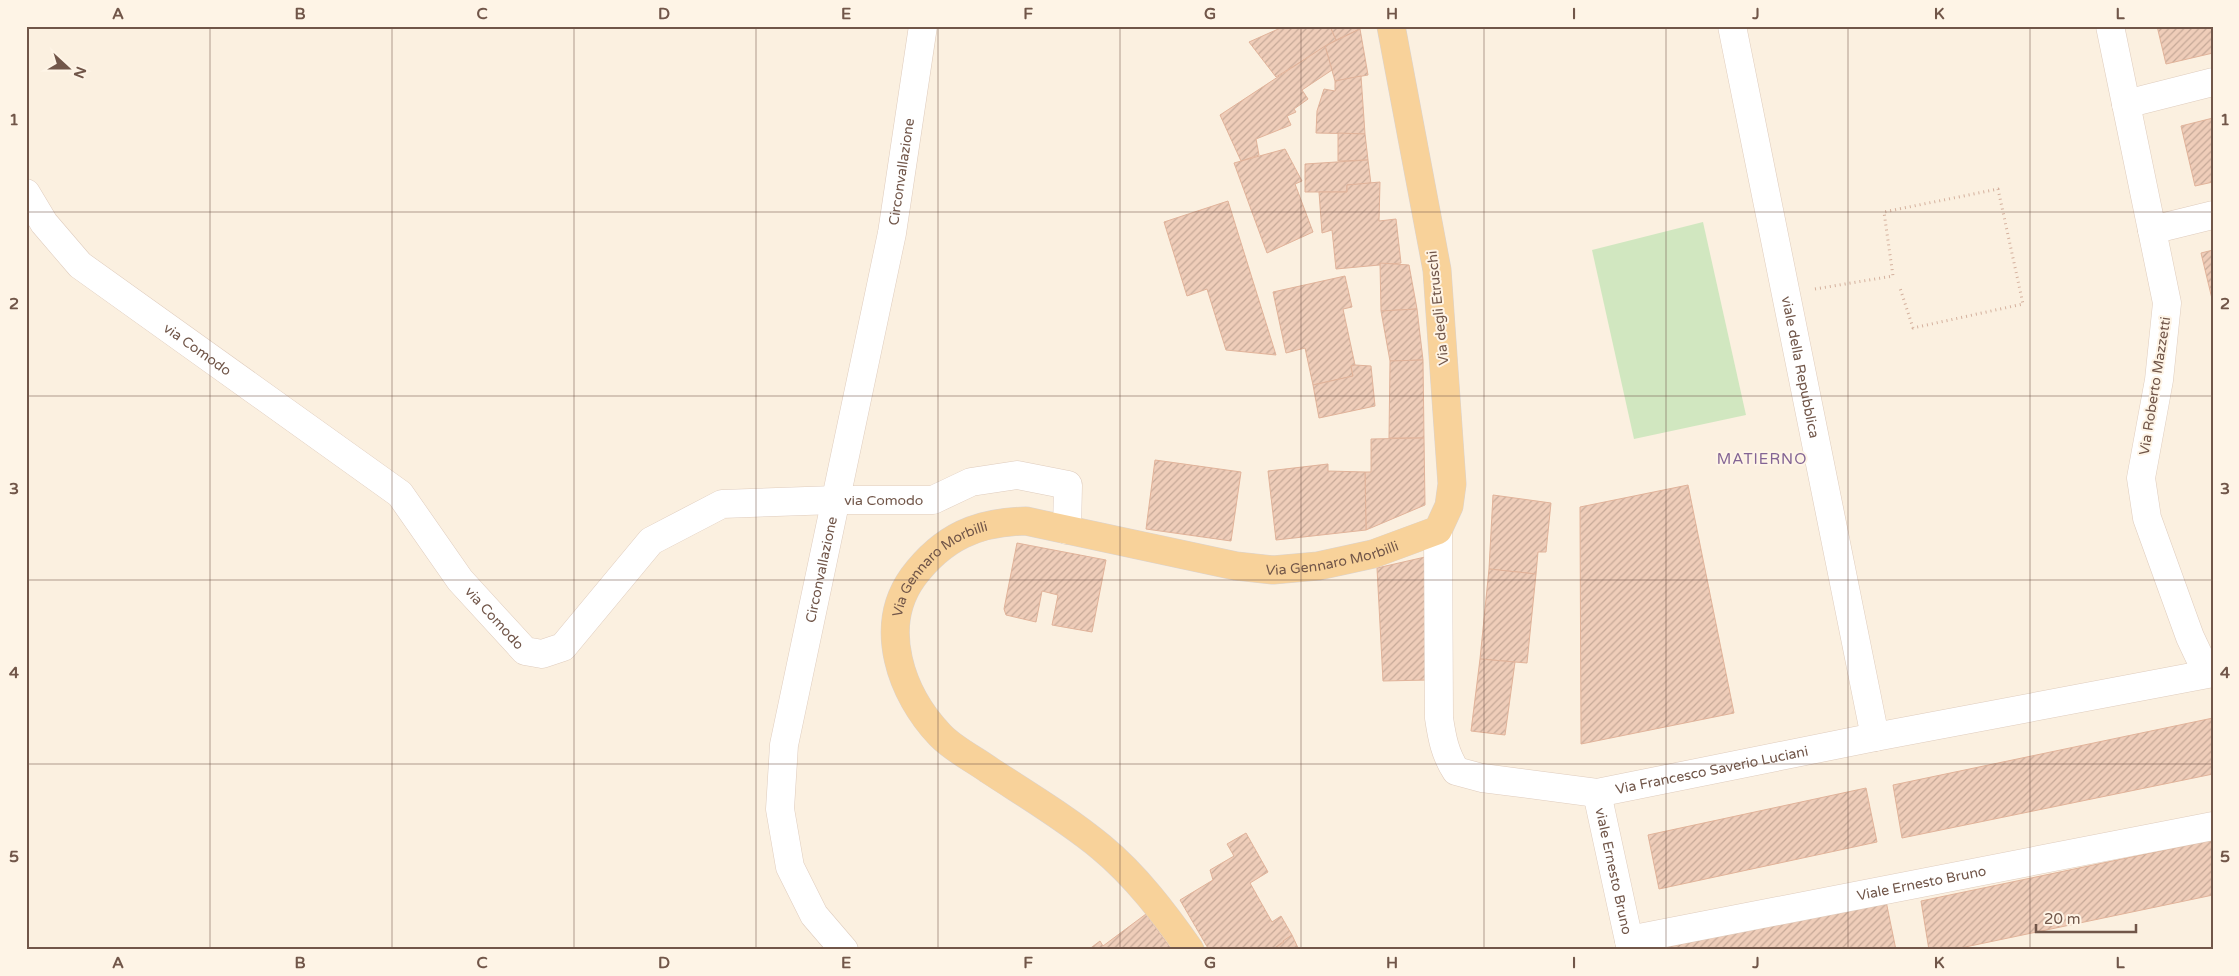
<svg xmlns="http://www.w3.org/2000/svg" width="2239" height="976" viewBox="0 0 2239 976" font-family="'Varela Round',sans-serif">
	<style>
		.pitch { fill: #d1e7c0 }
		.building { fill: url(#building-hatch); stroke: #e1b39a }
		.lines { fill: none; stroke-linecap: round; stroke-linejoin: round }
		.minor-casing { stroke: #dfccbd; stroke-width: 29 }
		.major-casing { stroke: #dad3d0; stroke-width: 29 }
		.path { stroke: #d4b09d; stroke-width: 3; stroke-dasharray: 1 4; stroke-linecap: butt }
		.minor { stroke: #fff; stroke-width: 28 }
		.major { stroke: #f8d29a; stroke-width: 28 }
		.grid { fill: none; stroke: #715649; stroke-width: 1; stroke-opacity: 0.55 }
		.labels { text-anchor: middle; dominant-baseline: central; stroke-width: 4; stroke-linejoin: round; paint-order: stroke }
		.street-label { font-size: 14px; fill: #715649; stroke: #fef4e6 }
		.neighbourhood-label { font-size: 15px; letter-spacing: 1px; fill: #836494; stroke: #fef4e6 }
		.neatline { fill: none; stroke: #715649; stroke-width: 2 }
		.grid-label { font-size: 16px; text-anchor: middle; font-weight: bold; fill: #715649 }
	</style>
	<defs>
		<pattern id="building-hatch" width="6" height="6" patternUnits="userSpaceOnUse" patternTransform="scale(1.25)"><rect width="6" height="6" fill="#efcdb9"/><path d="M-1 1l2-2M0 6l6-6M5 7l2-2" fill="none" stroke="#c6a998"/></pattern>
	</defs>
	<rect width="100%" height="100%" fill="#fbf0e0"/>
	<!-- pitch -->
	<path class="pitch" d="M1703,222L1746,415L1634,439L1592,250Z"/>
	<!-- building -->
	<g class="building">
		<path d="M1285,26H1330L1336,40L1276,77L1249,42Z"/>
		<path d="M1330,26H1359L1360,29L1336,40Z"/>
		<path d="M2157,26H2213V53L2166,64Z"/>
		<path d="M1360,29L1368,75L1335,81L1325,46Z"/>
		<path d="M1325,46L1332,70L1302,90L1308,99L1294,109L1296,112L1287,116L1291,125L1256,139L1259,155L1241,161L1220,115Z"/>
		<path d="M1361,76L1365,134L1316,133L1317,111L1324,89L1335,91V81Z"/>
		<path d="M2213,118V182L2195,186L2181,126Z"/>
		<path d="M1338,133L1365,134L1368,160L1338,161Z"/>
		<path d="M1285,149L1302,181L1295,184L1313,232L1267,253L1234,163Z"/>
		<path d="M1368,160L1371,184L1347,185V192H1305V164Z"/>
		<path d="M1380,182L1379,221L1396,219L1401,263L1336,269L1332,230L1322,233L1319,192H1347V185Z"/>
		<path d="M1228,201L1276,355L1226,350L1207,289L1187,296L1164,222Z"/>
		<path d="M2213,250V303L2201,253Z"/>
		<path d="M1380,263L1409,265L1417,309L1381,311Z"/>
		<path d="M1345,276L1352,307L1343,309L1355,365L1351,366L1353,376L1313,385L1305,348L1286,353L1273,292Z"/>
		<path d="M1417,309L1423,360L1390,361L1381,311Z"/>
		<path d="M1423,360L1424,438H1389L1390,361Z"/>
		<path d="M1355,365L1371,366L1375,406L1319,418L1313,385L1353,376L1351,366Z"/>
		<path d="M1424,438L1425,505L1366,530L1365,472H1371V439Z"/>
		<path d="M1155,460L1241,472L1231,541L1146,529Z"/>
		<path d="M1328,464V471L1365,472L1366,530L1276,540L1268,471Z"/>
		<path d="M1688,485L1734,713L1581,744L1580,507Z"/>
		<path d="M1493,495L1551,503L1546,552H1538L1536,574L1489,569Z"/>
		<path d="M1017,543L1106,560L1092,632L1052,625L1058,595L1042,591L1036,622L1006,615L1004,609Z"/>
		<path d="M1425,557L1428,680L1383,681L1377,568Z"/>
		<path d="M1489,569L1536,574L1527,663L1480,659Z"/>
		<path d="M1480,659L1515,662L1505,735L1471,731Z"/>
		<path d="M2213,718V774L1902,838L1893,785Z"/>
		<path d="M1866,788L1877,842L1659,889L1648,835Z"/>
		<path d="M1246,833L1268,872L1250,883L1272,922L1281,916L1292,935L1272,950H1209L1180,900L1213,880L1210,870L1234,856L1227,844Z"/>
		<path d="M2213,840V895L1951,950H1929L1921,901Z"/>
		<path d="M1886,901L1896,950H1668L1667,947Z"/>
		<path d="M1146,914L1172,950H1088L1100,941L1103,946Z"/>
		<path d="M1292,935L1299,950H1272L1284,942L1283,941Z"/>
	</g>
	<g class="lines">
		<!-- minor casing -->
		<g class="minor-casing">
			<g id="minor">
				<path id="s1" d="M1732,26L1875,737"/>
				<path d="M2110,26L2167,303L2159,380L2141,478L2147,518L2190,637L2207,673"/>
				<path d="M2126,104L2213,82"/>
				<path id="s2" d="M26,193L44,223L80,265L400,494L460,580L525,651L542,654L563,647L651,541L722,504L835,500H933L971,482L1017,475L1068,485L1067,530"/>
				<path d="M2152,230L2213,215"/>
				<path id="s3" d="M1438,530L1439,718C1442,738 1445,754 1456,771L1482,778L1597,793L1875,737L2213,673"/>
				<path id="s4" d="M1597,793L1631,950"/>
				<path id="s5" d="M1629,940L2213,826"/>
				<path id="s6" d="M844,950L814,915L790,867L780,809L784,745L892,233L923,26"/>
			</g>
		</g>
		<!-- major casing -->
		<g class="major-casing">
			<g id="major">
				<path id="s7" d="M1190,950C1164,913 1136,876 1101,847C1066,818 1027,795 989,770C974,759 953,749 940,735C901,694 877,627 913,577C943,537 977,522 1026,521L1236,566L1273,570L1318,566L1373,554L1438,530L1449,506L1452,484L1437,270L1391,26"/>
			</g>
		</g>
		<!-- path -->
		<path class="path" d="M1815,289L1893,276L1884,212L1998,189L2023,304L1913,328L1900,288"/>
		<!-- minor -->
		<use href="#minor" class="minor"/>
		<!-- major -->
		<use href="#major" class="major"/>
	</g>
	<!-- grid -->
	<path class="grid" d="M210,26V950M392,26V950M574,26V950M756,26V950M938,26V950M1120,26V950M1301,26V950M1484,26V950M1666,26V950M1848,26V950M2030,26V950M26,212H2213M26,396H2213M26,580H2213M26,764H2213"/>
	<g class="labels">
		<!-- street labels -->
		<g class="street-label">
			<text stroke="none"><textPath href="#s6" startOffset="808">Circonvallazione</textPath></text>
			<text transform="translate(1438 308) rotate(-96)">Via degli Etruschi</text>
			<text stroke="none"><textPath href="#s2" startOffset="235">via Comodo</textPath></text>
			<text stroke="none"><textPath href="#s1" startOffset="348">viale della Repubblica</textPath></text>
			<text transform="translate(2155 386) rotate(-81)">Via Roberto Mazzetti</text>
			<text stroke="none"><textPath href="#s2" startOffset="1104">via Comodo</textPath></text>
			<text stroke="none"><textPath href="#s7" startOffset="950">Via Gennaro Morbilli</textPath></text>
			<text stroke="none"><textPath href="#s6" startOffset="402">Circonvallazione</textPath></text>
			<text stroke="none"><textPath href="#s7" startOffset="531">Via Gennaro Morbilli</textPath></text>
			<text stroke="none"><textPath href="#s2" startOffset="640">via Comodo</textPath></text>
			<text stroke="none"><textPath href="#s3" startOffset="504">Via Francesco Saverio Luciani</textPath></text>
			<text stroke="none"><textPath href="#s4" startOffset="80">viale Ernesto Bruno</textPath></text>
			<text stroke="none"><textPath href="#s5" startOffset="298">Viale Ernesto Bruno</textPath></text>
		</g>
		<!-- neighbourhood labels -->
		<g class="neighbourhood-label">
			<text x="1762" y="459">MATIERNO</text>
		</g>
	</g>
	<!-- border -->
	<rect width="2239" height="976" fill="none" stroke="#fef4e6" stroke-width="55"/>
	<!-- north arrow -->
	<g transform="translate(68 68) rotate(111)" stroke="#fef4e6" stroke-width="4" paint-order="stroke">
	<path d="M0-4L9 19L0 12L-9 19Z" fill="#715649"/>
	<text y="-8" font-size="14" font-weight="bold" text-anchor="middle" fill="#715649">N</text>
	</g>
	<!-- scale -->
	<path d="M2036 924v8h100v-8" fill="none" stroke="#715649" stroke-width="2.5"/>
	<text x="2044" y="924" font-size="15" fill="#715649" stroke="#fef4e6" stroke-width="4" paint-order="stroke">20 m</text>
	<rect x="28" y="28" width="2184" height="920" class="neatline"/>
	<g class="grid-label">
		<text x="118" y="19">A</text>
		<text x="300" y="19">B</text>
		<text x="482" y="19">C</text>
		<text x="664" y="19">D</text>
		<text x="846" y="19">E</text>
		<text x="1028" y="19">F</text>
		<text x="1210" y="19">G</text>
		<text x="1392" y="19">H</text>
		<text x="1574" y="19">I</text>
		<text x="1756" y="19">J</text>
		<text x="1939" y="19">K</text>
		<text x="2120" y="19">L</text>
		<text x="14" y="125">1</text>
		<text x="2225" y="125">1</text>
		<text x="14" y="309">2</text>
		<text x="2225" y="309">2</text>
		<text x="14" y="494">3</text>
		<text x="2225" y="494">3</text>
		<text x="14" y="678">4</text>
		<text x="2225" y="678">4</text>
		<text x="14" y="862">5</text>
		<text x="2225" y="862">5</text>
		<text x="118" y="968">A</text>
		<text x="300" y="968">B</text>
		<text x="482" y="968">C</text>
		<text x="664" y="968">D</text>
		<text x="846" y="968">E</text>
		<text x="1028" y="968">F</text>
		<text x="1210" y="968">G</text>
		<text x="1392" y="968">H</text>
		<text x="1574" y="968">I</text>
		<text x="1756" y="968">J</text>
		<text x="1939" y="968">K</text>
		<text x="2120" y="968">L</text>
	</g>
</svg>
